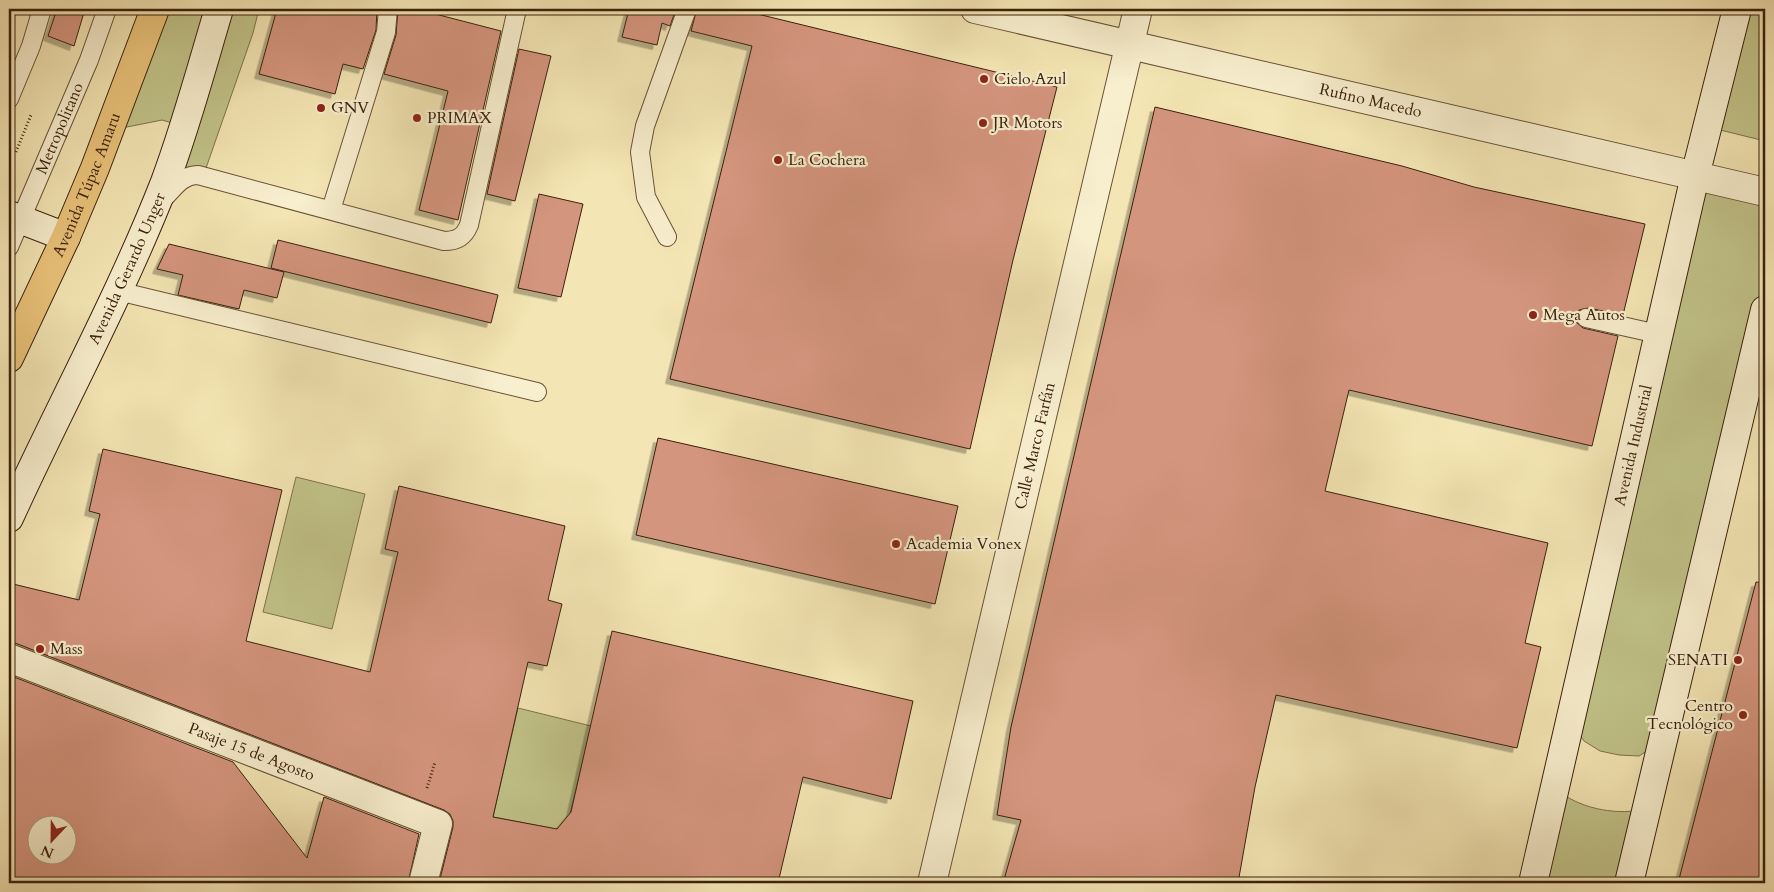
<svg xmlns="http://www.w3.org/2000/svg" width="1774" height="892" viewBox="0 0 1774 892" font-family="Cardo,serif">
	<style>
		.green { fill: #c1c389; stroke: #7e724c }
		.building { fill: #d4957e; stroke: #3b210e; fill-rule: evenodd; filter: url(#shadow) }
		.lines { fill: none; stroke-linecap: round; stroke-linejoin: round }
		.lane-casing { stroke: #695238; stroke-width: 20 }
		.street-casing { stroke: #695238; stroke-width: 30 }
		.secondary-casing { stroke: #3b210e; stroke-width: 30 }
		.primary-casing { stroke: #3b210e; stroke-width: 30 }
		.path { stroke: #3b210e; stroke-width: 3; stroke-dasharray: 1 2.5; stroke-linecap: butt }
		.lane { stroke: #f8efce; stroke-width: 18 }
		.street { stroke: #f8efce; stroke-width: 28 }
		.secondary { stroke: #f8efce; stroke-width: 28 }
		.primary { stroke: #eac37a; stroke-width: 28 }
		.poi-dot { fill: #8f2418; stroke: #f8efce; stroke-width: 2 }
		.labels { text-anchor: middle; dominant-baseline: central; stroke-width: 4.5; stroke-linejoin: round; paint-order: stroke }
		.poi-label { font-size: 16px; fill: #3b210e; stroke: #f8efce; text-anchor: start }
		.street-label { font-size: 16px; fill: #3b210e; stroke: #f8efce }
	</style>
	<defs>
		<filter id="shadow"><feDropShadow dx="-4.5" dy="4.5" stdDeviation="0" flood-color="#0004"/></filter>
	</defs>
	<rect width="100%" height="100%" fill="#f4e6b4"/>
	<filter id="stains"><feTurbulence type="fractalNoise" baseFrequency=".004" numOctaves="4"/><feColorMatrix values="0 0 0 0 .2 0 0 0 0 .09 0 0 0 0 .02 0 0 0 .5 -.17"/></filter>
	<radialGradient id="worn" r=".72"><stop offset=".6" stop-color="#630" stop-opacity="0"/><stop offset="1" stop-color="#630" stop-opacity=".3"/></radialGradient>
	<!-- green -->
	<g class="green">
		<path d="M165,9H212L179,125L162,120L122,128Z"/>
		<path d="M223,9H259L253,33L205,171L161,201Z"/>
		<path d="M1741,9H1765V141L1712,128Z"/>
		<path d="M1698,183L1765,199V290L1658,744L1639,756L1619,755L1600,751L1584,741L1571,722Z"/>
		<path d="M296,477L365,494L332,629L263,612Z"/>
		<path d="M518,708L591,726L566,831L493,817Z"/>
		<path d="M1555,789C1580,808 1611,815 1642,810L1624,883H1575L1549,880L1535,883Z"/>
	</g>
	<!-- building -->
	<g class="building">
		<path d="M57,9H85L74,46L48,36Z"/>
		<path d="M277,9H377L376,30L363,69L343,64L335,94L259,74Z"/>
		<path d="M398,9H416L501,31L458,220L419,210L448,91L384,74L396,35Z"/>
		<path d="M629,9H676L670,26L662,23L657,45L622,37Z"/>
		<path d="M697,9H737L1057,87L1013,260L970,449L670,379L752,46L691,31Z"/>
		<path d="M519,49L551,56L515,201L487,194Z"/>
		<path d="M1155,107L1402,166L1474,187L1645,224L1623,315L1588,308L1579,310L1576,315V322L1583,328L1618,336L1592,446L1349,390L1325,491L1548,543L1525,643L1541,647L1517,748L1276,695L1255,787L1238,883H1003L1021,820L997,815L1011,727Z"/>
		<path d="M539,194L583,204L561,297L518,288Z"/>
		<path d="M278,240L498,295L491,323L271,268Z"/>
		<path d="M169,244L284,272L277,298L244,290L239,309L178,295L183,275L157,269Z"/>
		<path d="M658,438L958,506L935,604L636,535Z"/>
		<path d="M103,449L282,490L246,641L370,672L398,552L385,549L399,486L565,526L548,600L562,604L547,666L528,662L493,817L557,829L571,812L612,631L913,701L891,799L803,777L778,883H439L453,827V821L450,814L444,810L15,643H9V583L79,600L100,514L89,511Z"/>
		<path d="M1756,582L1765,583V883H1678Z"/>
		<path d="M9,675L233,762L307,858L324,797L419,834L408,883H9ZM38,824H68V854H38Z"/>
	</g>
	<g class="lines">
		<!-- lane casing -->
		<g class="lane-casing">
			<g id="lane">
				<path d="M9,99L31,46L42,9"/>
				<path d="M164,198C175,187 182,175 198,175L444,241C457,241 464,237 469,225L517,9"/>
				<path d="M331,210L386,32L388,9"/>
				<path d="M667,237L646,197L640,152L645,126L687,9"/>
				<path id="s1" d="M9,247L89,60L107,9"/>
				<path d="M118,291L537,392"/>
				<path d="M1586,318L1658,334"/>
			</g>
		</g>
		<!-- street casing -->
		<g class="street-casing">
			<g id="street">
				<path id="s2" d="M975,9L1765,192"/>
				<path id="s3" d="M9,658L438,824L423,883"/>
				<path id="s4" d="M932,883L1138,9"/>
			</g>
		</g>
		<!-- secondary casing -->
		<g class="secondary-casing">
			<g id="secondary">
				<path d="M9,215L66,237"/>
				<path id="s5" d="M9,518C60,406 120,297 165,182C186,126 202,66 219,9"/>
				<path id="s6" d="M1533,883L1695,176L1737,9"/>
				<path d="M1629,883L1765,310"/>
			</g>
		</g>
		<!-- primary casing -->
		<g class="primary-casing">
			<g id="primary">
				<path id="s7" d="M9,358L66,237L95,168L155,9"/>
			</g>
		</g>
		<!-- path -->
		<g class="path">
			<path d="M16,152L31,115"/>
			<path d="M427,788L435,762"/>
		</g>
		<!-- lane -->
		<use href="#lane" class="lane"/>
		<!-- street -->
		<use href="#street" class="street"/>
		<!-- secondary -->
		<use href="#secondary" class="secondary"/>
		<!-- primary -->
		<use href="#primary" class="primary"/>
	</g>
	<!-- markers -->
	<g class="poi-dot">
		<circle cx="984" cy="79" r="5"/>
		<circle cx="321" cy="108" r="5"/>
		<circle cx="417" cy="118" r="5"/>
		<circle cx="983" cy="123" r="5"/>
		<circle cx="778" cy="160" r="5"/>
		<circle cx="1533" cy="315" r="5"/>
		<circle cx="896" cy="544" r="5"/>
		<circle cx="40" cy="649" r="5"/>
		<circle cx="1738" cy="660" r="5"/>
		<circle cx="1743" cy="715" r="5"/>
	</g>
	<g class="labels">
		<!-- poi labels -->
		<g class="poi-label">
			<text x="994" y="79">Cielo Azul</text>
			<text x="331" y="108">GNV</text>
			<text x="427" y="118">PRIMAX</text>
			<text x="993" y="123">JR Motors</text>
			<text x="788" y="160">La Cochera</text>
			<text x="1543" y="315">Mega Autos</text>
			<text x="906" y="544">Academia Vonex</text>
			<text x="50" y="649">Mass</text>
			<text x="1728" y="660" text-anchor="end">SENATI</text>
			<text x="1733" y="706" text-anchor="end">Centro<tspan x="1733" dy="18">Tecnológico</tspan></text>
		</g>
		<!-- street labels -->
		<g class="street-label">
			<text stroke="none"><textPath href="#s2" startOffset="406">Rufino Macedo</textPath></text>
			<text stroke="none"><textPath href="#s1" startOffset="129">Metropolitano</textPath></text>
			<text stroke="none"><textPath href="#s7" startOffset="190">Avenida Túpac Amaru</textPath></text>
			<text stroke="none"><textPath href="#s5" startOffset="276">Avenida Gerardo Unger</textPath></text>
			<text stroke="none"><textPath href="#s6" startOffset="449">Avenida Industrial</textPath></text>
			<text stroke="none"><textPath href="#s4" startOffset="449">Calle Marco Farfán</textPath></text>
			<text stroke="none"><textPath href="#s3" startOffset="260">Pasaje 15 de Agosto</textPath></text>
		</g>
	</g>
	<!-- margin -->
	<rect width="1774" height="892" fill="none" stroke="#f4e6b4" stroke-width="30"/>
	<rect x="10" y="10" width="1754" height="872" fill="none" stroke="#3b210e" stroke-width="2.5"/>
	<rect x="15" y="15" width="1744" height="862" fill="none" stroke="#3b210e"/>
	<!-- north arrow -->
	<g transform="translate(52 840) rotate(202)"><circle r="24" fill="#f8efce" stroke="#ac9d81"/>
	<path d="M0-4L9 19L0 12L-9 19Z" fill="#8f2418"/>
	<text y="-8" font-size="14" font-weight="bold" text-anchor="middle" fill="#3b210e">N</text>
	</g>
	<rect width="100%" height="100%" filter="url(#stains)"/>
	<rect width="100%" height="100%" fill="url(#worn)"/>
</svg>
